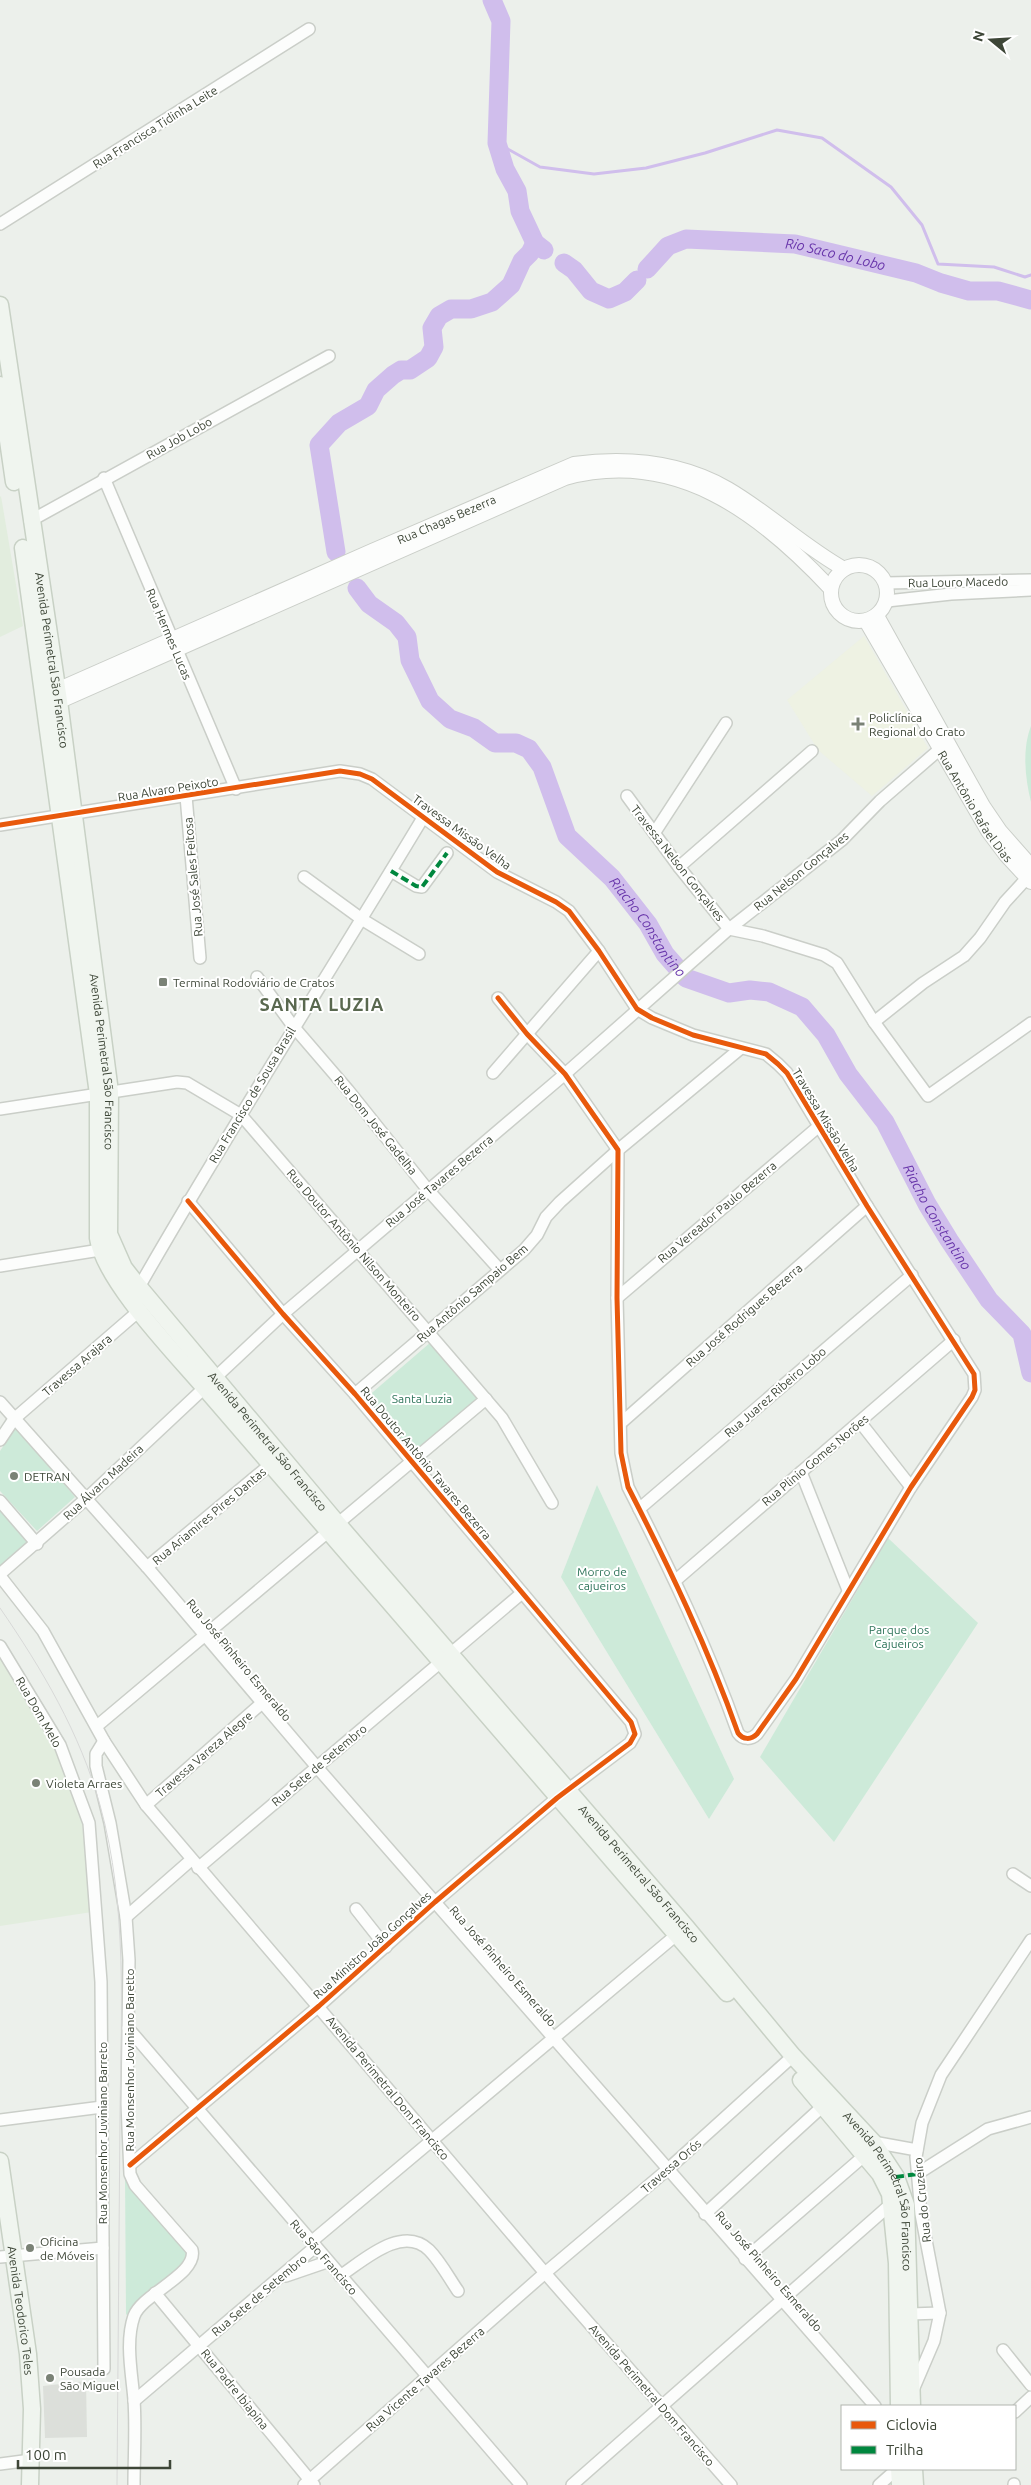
<svg xmlns="http://www.w3.org/2000/svg" width="1031" height="2485" viewBox="0 0 1031 2485" font-family="Ubuntu,sans-serif">
	<style>
		.education { fill: #e2edde }
		.medical { fill: #eef2e3 }
		.green { fill: #cdead9 }
		.parking { fill: #dcdfda }
		.lines { fill: none; stroke-linecap: round; stroke-linejoin: round }
		.stream { stroke: #d0beec; stroke-width: 3 }
		.river { stroke: #d0beec; stroke-width: 19 }
		.minor-casing { stroke: #cacec8; stroke-width: 14 }
		.tertiary-casing { stroke: #cacec8; stroke-width: 16 }
		.secondary-casing { stroke: #c8d1c5; stroke-width: 19 }
		.minor { stroke: #fcfdfc; stroke-width: 11 }
		.tertiary { stroke: #fcfdfc; stroke-width: 14 }
		.secondary { stroke: #f0f5ef; stroke-width: 16 }
		.tram { stroke: #d8d9d8; stroke-width: 1 }
		.quiet { stroke: #00873e; stroke-width: 4; stroke-dasharray: 8 4; stroke-linecap: butt }
		.cycleway-casing { stroke: #fff; stroke-width: 8 }
		.cycleway { stroke: #e8590c; stroke-width: 5 }
		.poi-dot { fill: #7a8276; stroke: #fff; stroke-width: 2 }
		.labels { text-anchor: middle; dominant-baseline: central; stroke-width: 4; stroke-linejoin: round; paint-order: stroke }
		.street-label { font-size: 12px; fill: #3d4637; stroke: #fff }
		.poi-label { font-size: 12px; fill: #3d4637; stroke: #fff; text-anchor: start }
		.park-label { font-size: 12px; fill: #2e745a; stroke: #fff }
		.water-label { font-size: 14px; font-style: italic; fill: #6937ab; stroke: #fff }
		.district-label { font-size: 18px; font-weight: bold; letter-spacing: 1px; fill: #59684f; stroke: #fff }
	</style>
	<rect width="100%" height="100%" fill="#ecf0eb"/>
	<!-- education -->
	<g class="education">
		<path d="M1,496L23,626L0,637V497Z"/>
		<path d="M0,1649L62,1759L80,1807L92,1912L0,1926Z"/>
	</g>
	<!-- medical -->
	<path class="medical" d="M864,636L928,748L872,796L818,750L787,700Z"/>
	<!-- green -->
	<g class="green">
		<path d="M1031,726V802C1025,778 1022,749 1031,726Z"/>
		<path d="M431,1342L479,1398L413,1454L366,1398Z"/>
		<path d="M16,1427L75,1497L37,1531L0,1491V1451Z"/>
		<path d="M597,1485L734,1779L709,1819L561,1577Z"/>
		<path d="M0,1509L28,1544L2,1567L0,1565Z"/>
		<path d="M888,1538L978,1623L834,1842L760,1757Z"/>
		<path d="M125,2176L190,2252L188,2264L126,2315Z"/>
	</g>
	<!-- parking -->
	<path class="parking" d="M86,2381L87,2437L45,2438L43,2386Z"/>
	<g class="lines">
		<!-- stream -->
		<path class="stream" d="M497,143L540,167L594,174L646,168L705,153L777,130L822,138L891,187L922,225L938,264L994,267L1025,277L1031,275"/>
		<!-- river -->
		<g class="river">
			<path d="M492,0L501,21L497,143L505,169L517,191L520,211L535,243L544,250"/>
			<path d="M564,263L574,270L591,291L609,299L625,292L637,280"/>
			<path id="s1" d="M647,269L668,246L686,239L795,244L916,273L941,283L969,291H998L1031,300"/>
			<path d="M336,552L319,445L339,423L368,406L376,390L393,375L401,370H410L428,358L434,347L432,328L439,316L451,309H471L492,302L511,285L522,261L530,253L535,243"/>
			<path id="s2" d="M357,588L369,604L396,623L407,637L410,660L430,701L450,719L474,728L495,743H516L529,749L542,767L567,836L612,878L648,924L665,954L686,978L729,993L750,990L769,992L802,1007L826,1035L848,1074L885,1122L927,1204L949,1240L989,1300L1022,1334L1031,1373"/>
		</g>
		<!-- minor casing -->
		<g class="minor-casing">
			<g id="minor">
				<path d="M0,224L309,29"/>
				<path d="M104,478L236,789"/>
				<path d="M30,521L329,356"/>
				<path d="M886,583L1031,580"/>
				<path d="M887,601L951,594L1031,590"/>
				<path d="M186,796L200,958"/>
				<path d="M627,796L679,867L729,929L763,936L824,955L837,963L874,1022L928,1096L1031,1023"/>
				<path d="M0,825L340,771L360,774L372,779L497,872L556,902L569,911L599,951L637,1009L652,1018L693,1035L766,1054L778,1064L787,1073L867,1206L974,1374L975,1390L972,1397L911,1487L796,1679L757,1734C751,1740 743,1740 738,1733C708,1648 669,1567 628,1487L621,1453L617,1298L618,1150L565,1074L527,1034L498,998"/>
				<path d="M655,832L726,723"/>
				<path d="M679,867L812,751"/>
				<path d="M391,871L416,886L422,887L447,853"/>
				<path d="M304,877L363,920L419,954"/>
				<path d="M257,977L293,1026L348,1090L428,1190L499,1269"/>
				<path d="M874,1022L923,983L964,956L980,938L1005,902L1027,878"/>
				<path d="M493,1073L599,951"/>
				<path d="M0,1109L177,1082L187,1083L241,1115L502,1418L552,1503"/>
				<path d="M0,1266L100,1250"/>
				<path d="M135,1291L139,1287C230,1128 329,974 424,816"/>
				<path d="M617,1298L818,1127"/>
				<path d="M355,1394L524,1250L537,1235L546,1217L560,1202L618,1150L741,1048"/>
				<path d="M0,1402L147,1567L316,1766L875,2406"/>
				<path d="M860,1422L911,1487"/>
				<path d="M621,1423L867,1206"/>
				<path d="M0,1440L14,1419L140,1310"/>
				<path d="M801,1472L848,1590"/>
				<path d="M0,1501L37,1544"/>
				<path d="M639,1509L912,1275"/>
				<path d="M147,1567L271,1464"/>
				<path d="M0,1574L87,1498L283,1314L565,1074L729,929L842,840L880,801L947,743"/>
				<path d="M0,1576L43,1631L104,1741L146,1805L545,2273L731,2485"/>
				<path d="M676,1580L954,1340"/>
				<path d="M0,1646L60,1745L89,1823L101,1982L104,2369"/>
				<path d="M97,1726L486,1399"/>
				<path d="M104,1741L96,1754V1766L110,1823L126,1917L129,1960L127,2104L130,2174L135,2185L192,2250C198,2274 142,2294 134,2316C125,2342 132,2374 134,2400C136,2428 134,2457 134,2485"/>
				<path d="M146,1805L262,1703"/>
				<path d="M198,1868L522,1593"/>
				<path d="M1013,1874L1031,1886"/>
				<path d="M356,1909L386,1947"/>
				<path d="M126,1917L191,1860"/>
				<path d="M128,2028L521,2485"/>
				<path d="M0,2120L102,2107"/>
				<path d="M873,2142L917,2150"/>
				<path d="M130,2165L319,2006L435,1902L557,1798L630,1743L635,1734L631,1722L355,1394L283,1314L188,1201"/>
				<path d="M917,2174L988,2129L1031,2117"/>
				<path d="M705,2214L823,2106"/>
				<path d="M311,2242L681,1931"/>
				<path d="M0,2257L103,2248"/>
				<path d="M745,2259L865,2155"/>
				<path d="M286,2276L327,2262"/>
				<path d="M340,2276C363,2261 402,2224 429,2250C440,2261 449,2278 458,2291"/>
				<path d="M155,2293L314,2485"/>
				<path d="M910,2314L940,2313"/>
				<path d="M1003,2350L1031,2385"/>
				<path d="M913,2390L934,2341L940,2313L921,2214L916,2157L922,2123L941,2075L1031,1940"/>
				<path d="M134,2401L315,2247"/>
				<path d="M1015,2412L1031,2397"/>
				<path d="M0,2464L31,2460"/>
				<path d="M1014,2484V2485"/>
				<path d="M304,2485L545,2273L667,2170L793,2056"/>
				<path d="M572,2485L891,2204"/>
				<path d="M879,2485L897,2469"/>
			</g>
		</g>
		<!-- tertiary casing -->
		<g class="tertiary-casing">
			<g id="tertiary">
				<circle cx="859" cy="593" r="28"/>
				<path d="M877,616L983,806L1000,831L1031,866"/>
				<path id="s3" d="M866,621L988,831L1006,855L1031,882"/>
				<path id="s4" d="M48,694L372,551L574,464C627,457 681,462 728,489C769,513 803,546 844,569"/>
				<path d="M51,705L565,478C675,448 760,513 831,589"/>
			</g>
		</g>
		<!-- secondary casing -->
		<g class="secondary-casing">
			<g id="secondary">
				<path id="s5" d="M0,305L59,701L110,1092L109,1234L124,1268L139,1287L337,1523L686,1927L793,2056L873,2142L896,2177L906,2205L912,2406"/>
				<path d="M0,385L14,482"/>
				<path d="M23,548L98,1094V1238C104,1280 174,1352 204,1387L727,1993"/>
				<path d="M801,2080L880,2174L890,2194L897,2263L899,2406"/>
				<path id="s6" d="M0,2161L28,2354L32,2409L30,2485"/>
				<path d="M899,2469L900,2485"/>
				<path d="M914,2469L915,2485"/>
			</g>
		</g>
		<!-- minor -->
		<use href="#minor" class="minor"/>
		<!-- tertiary -->
		<use href="#tertiary" class="tertiary"/>
		<!-- secondary -->
		<use href="#secondary" class="secondary"/>
		<!-- tram -->
		<path class="tram" d="M0,1608C42,1669 80,1733 100,1805C128,1906 121,2014 120,2117C119,2240 118,2362 117,2485"/>
		<!-- quiet -->
		<g class="quiet">
			<path d="M391,871L416,886L422,887L447,853"/>
			<path d="M896,2177L917,2174"/>
		</g>
		<!-- cycleway casing -->
		<g class="cycleway-casing">
			<g id="cycleway">
				<path d="M0,825L340,771L360,774L372,779L497,872L556,902L569,911L599,951L637,1009L652,1018L693,1035L766,1054L778,1064L787,1073L867,1206L974,1374L975,1390L972,1397L911,1487L796,1679L757,1734C751,1740 743,1740 738,1733C708,1648 669,1567 628,1487L621,1453L617,1298L618,1150L565,1074L527,1034L498,998"/>
				<path d="M130,2165L319,2006L435,1902L557,1798L630,1743L635,1734L631,1722L355,1394L283,1314L188,1201"/>
			</g>
		</g>
		<!-- cycleway -->
		<use href="#cycleway" class="cycleway"/>
	</g>
	<!-- markers -->
	<g class="poi-dot">
		<path d="M855.5 716.5h5v5h5v5h-5v5h-5v-5h-5v-5h5z"/>
		<rect x="158" y="977" width="10" height="10" rx="2.5"/>
		<circle cx="14" cy="1476" r="5"/>
		<circle cx="36" cy="1783" r="5"/>
		<circle cx="30" cy="2248" r="5"/>
		<circle cx="50" cy="2378" r="5"/>
	</g>
	<g class="labels">
		<!-- street labels -->
		<g class="street-label">
			<text transform="translate(155 127) rotate(-32)">Rua Francisca Tidinha Leite</text>
			<text transform="translate(179 438) rotate(-29)">Rua Job Lobo</text>
			<text stroke="none"><textPath href="#s4" startOffset="435">Rua Chagas Bezerra</textPath></text>
			<text transform="translate(958 582) rotate(-1)">Rua Louro Macedo</text>
			<text transform="translate(169 634) rotate(67)">Rua Hermes Lucas</text>
			<text stroke="none"><textPath href="#s5" startOffset="359">Avenida Perimetral São Francisco</textPath></text>
			<text transform="translate(168 789) rotate(-9)">Rua Alvaro Peixoto</text>
			<text stroke="none"><textPath href="#s3" startOffset="215">Rua Antônio Rafael Dias</textPath></text>
			<text transform="translate(462 832) rotate(36)">Travessa Missão Velha</text>
			<text transform="translate(678 863) rotate(52)">Travessa Nelson Gonçalves</text>
			<text transform="translate(801 871) rotate(-39)">Rua Nelson Gonçalves</text>
			<text transform="translate(193 877) rotate(-95)">Rua José Sales Feitosa</text>
			<text stroke="none"><textPath href="#s5" startOffset="764">Avenida Perimetral São Francisco</textPath></text>
			<text transform="translate(252 1095) rotate(-59)">Rua Francisco de Sousa Brasil</text>
			<text transform="translate(826 1120) rotate(59)">Travessa Missão Velha</text>
			<text transform="translate(376 1125) rotate(51)">Rua Dom José Gadelha</text>
			<text transform="translate(439 1181) rotate(-40)">Rua José Tavares Bezerra</text>
			<text transform="translate(717 1212) rotate(-40)">Rua Vereador Paulo Bezerra</text>
			<text transform="translate(354 1245) rotate(49)">Rua Doutor Antônio Nilson Monteiro</text>
			<text transform="translate(472 1293) rotate(-41)">Rua Antônio Sampaio Bem</text>
			<text transform="translate(744 1315) rotate(-41)">Rua José Rodrigues Bezerra</text>
			<text transform="translate(77 1365) rotate(-41)">Travessa Arajara</text>
			<text transform="translate(775 1392) rotate(-41)">Rua Juarez Ribeiro Lobo</text>
			<text stroke="none"><textPath href="#s5" startOffset="1199">Avenida Perimetral São Francisco</textPath></text>
			<text transform="translate(815 1460) rotate(-40)">Rua Plinio Gomes Norões</text>
			<text transform="translate(426 1463) rotate(50)">Rua Doutor Antônio Tavares Bezerra</text>
			<text transform="translate(103 1482) rotate(-43)">Rua Álvaro Madeira</text>
			<text transform="translate(209 1516) rotate(-40)">Rua Ariamires Pires Dantas</text>
			<text transform="translate(239 1660) rotate(50)">Rua José Pinheiro Esmeraldo</text>
			<text transform="translate(39 1712) rotate(60)">Rua Dom Melo</text>
			<text transform="translate(204 1754) rotate(-41)">Travessa Vareza Alegre</text>
			<text transform="translate(319 1765) rotate(-40)">Rua Sete de Setembro</text>
			<text stroke="none"><textPath href="#s5" startOffset="1769">Avenida Perimetral São Francisco</textPath></text>
			<text transform="translate(372 1945) rotate(-42)">Rua Ministro João Gonçalves</text>
			<text transform="translate(503 1966) rotate(49)">Rua José Pinheiro Esmeraldo</text>
			<text transform="translate(129 2060) rotate(-90)">Rua Monsenhor Joviniano Baretto</text>
			<text transform="translate(388 2088) rotate(50)">Avenida Perimetral Dom Francisco</text>
			<text transform="translate(102 2133) rotate(-90)">Rua Monsenhor Juviniano Barreto</text>
			<text transform="translate(671 2166) rotate(-41)">Travessa Orós</text>
			<text stroke="none"><textPath href="#s5" startOffset="2174">Avenida Perimetral São Francisco</textPath></text>
			<text transform="translate(922 2200) rotate(-96)">Rua do Cruzeiro</text>
			<text transform="translate(324 2257) rotate(49)">Rua São Francisco</text>
			<text transform="translate(769 2271) rotate(49)">Rua José Pinheiro Esmeraldo</text>
			<text transform="translate(259 2295) rotate(-40)">Rua Sete de Setembro</text>
			<text stroke="none"><textPath href="#s6" startOffset="151">Avenida Teodorico Teles</textPath></text>
			<text transform="translate(425 2379) rotate(-41)">Rua Vicente Tavares Bezerra</text>
			<text transform="translate(235 2389) rotate(51)">Rua Padre Ibiapina</text>
			<text transform="translate(652 2395) rotate(49)">Avenida Perimetral Dom Francisco</text>
		</g>
		<!-- poi labels -->
		<g class="poi-label">
			<text x="869" y="717">Policlínica<tspan x="869" dy="14">Regional do Crato</tspan></text>
			<text x="173" y="982">Terminal Rodoviário de Cratos</text>
			<text x="24" y="1476">DETRAN</text>
			<text x="46" y="1783">Violeta Arraes</text>
			<text x="40" y="2241">Oficina<tspan x="40" dy="14">de Móveis</tspan></text>
			<text x="60" y="2371">Pousada<tspan x="60" dy="14">São Miguel</tspan></text>
		</g>
		<!-- park labels -->
		<g class="park-label">
			<text x="422" y="1398">Santa Luzia</text>
			<text x="602" y="1571">Morro de<tspan x="602" dy="14">cajueiros</tspan></text>
			<text x="899" y="1629">Parque dos<tspan x="899" dy="14">Cajueiros</tspan></text>
		</g>
		<!-- water labels -->
		<g class="water-label">
			<text stroke="none"><textPath href="#s1" startOffset="201">Rio Saco do Lobo</textPath></text>
			<text stroke="none"><textPath href="#s2" startOffset="471">Riacho Constantino</textPath></text>
			<text stroke="none"><textPath href="#s2" startOffset="908">Riacho Constantino</textPath></text>
		</g>
		<!-- district labels -->
		<g class="district-label">
			<text x="322" y="1004">SANTA LUZIA</text>
		</g>
	</g>
	<!-- legend -->
	<rect x="841" y="2405" width="175" height="65" fill="#ffffff" stroke="#b1b5af"/>
	<rect x="851" y="2421" width="25" height="8" fill="#e8590c" stroke="#b1b5af"/>
	<text x="886" y="2430" font-size="15" fill="#3d4637">Ciclovia</text>
	<rect x="851" y="2446" width="25" height="8" fill="#00873e" stroke="#b1b5af"/>
	<text x="886" y="2455" font-size="15" fill="#3d4637">Trilha</text>
	<!-- north arrow -->
	<g transform="translate(991 40) rotate(288)" stroke="#ffffff" stroke-width="4" paint-order="stroke">
	<path d="M0-4L9 19L0 12L-9 19Z" fill="#3d4637"/>
	<text y="-8" font-size="14" font-weight="bold" text-anchor="middle" fill="#3d4637">N</text>
	</g>
	<!-- scale -->
	<path d="M18 2460v8h152v-8" fill="none" stroke="#3d4637" stroke-width="2.5"/>
	<text x="25" y="2460" font-size="15" fill="#3d4637" stroke="#ffffff" stroke-width="4" paint-order="stroke">100 m</text>
</svg>
